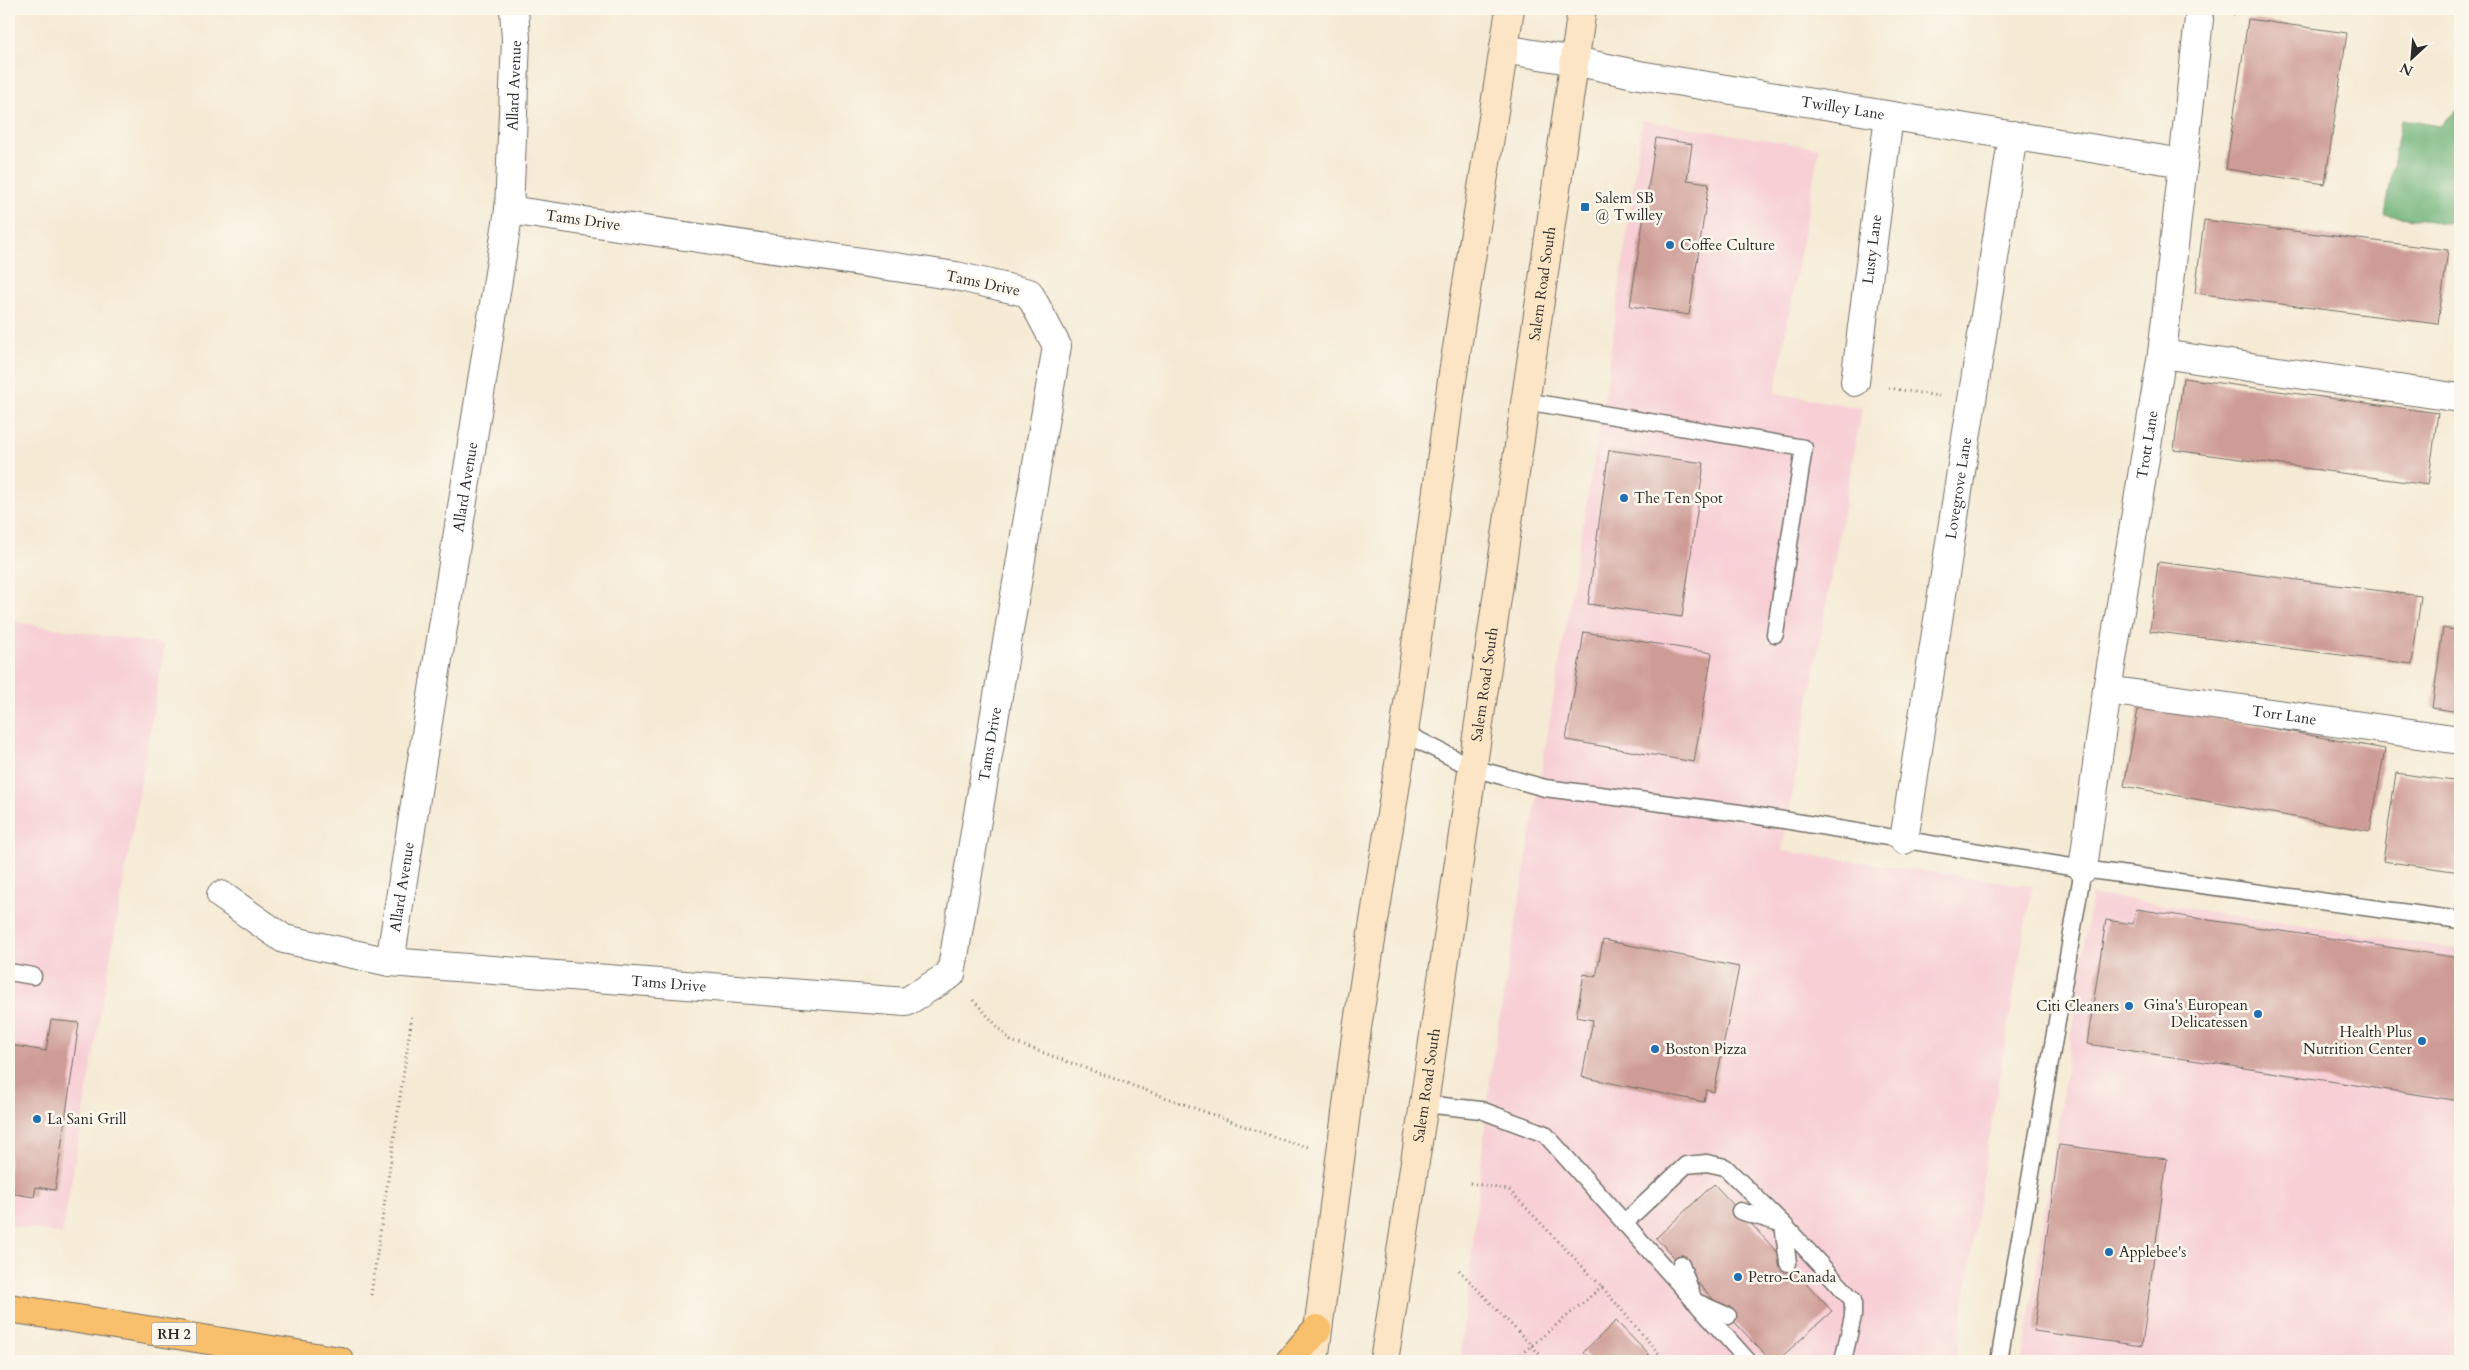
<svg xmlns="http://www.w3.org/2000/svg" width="2469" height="1370" viewBox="0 0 2469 1370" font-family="Cardo,serif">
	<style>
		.built { fill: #f7cfd5 }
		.forest { fill: #6bb075; stroke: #4b6e50 }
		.building { fill: #ce9c96 }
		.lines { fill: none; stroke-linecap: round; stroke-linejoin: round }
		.lane-casing { stroke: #726e66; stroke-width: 19 }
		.street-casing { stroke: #726e66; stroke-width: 30 }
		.secondary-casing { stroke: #726e66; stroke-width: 30 }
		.primary-casing { stroke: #726e66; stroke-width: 30 }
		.path { stroke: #726e66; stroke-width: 3; stroke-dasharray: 1 4; stroke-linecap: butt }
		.lane { stroke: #fff; stroke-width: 16 }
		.street { stroke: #fff; stroke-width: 28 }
		.secondary { stroke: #fce5c4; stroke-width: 28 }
		.primary { stroke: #f8bf6c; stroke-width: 28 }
		.poi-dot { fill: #1f6fb2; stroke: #fbf7ec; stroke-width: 2 }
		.labels { text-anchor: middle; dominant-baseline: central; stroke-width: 5; stroke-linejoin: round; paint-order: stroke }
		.shield { fill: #fbf7ec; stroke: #696865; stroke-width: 1 }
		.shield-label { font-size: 14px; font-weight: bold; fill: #2b2b2b }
		.street-label { font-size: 15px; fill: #2b2b2b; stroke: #fbf7ec }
		.poi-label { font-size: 15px; fill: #2b2b2b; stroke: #fbf7ec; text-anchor: start }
	</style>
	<rect width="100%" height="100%" fill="#fbf7ec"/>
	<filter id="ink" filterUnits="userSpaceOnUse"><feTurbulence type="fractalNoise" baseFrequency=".02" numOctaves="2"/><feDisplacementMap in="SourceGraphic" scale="10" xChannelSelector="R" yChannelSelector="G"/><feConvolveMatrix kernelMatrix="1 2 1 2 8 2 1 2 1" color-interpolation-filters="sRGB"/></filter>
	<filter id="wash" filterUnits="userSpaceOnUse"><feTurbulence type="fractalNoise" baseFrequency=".0096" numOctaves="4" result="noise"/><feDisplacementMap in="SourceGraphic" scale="20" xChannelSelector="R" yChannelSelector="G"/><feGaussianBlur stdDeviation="1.12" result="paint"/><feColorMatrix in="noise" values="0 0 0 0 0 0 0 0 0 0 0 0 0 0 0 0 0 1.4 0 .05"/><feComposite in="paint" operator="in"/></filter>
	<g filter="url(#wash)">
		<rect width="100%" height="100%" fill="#f5ead4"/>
		<!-- built -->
		<g class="built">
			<path d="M1642,120L1819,148L1775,393L1862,408L1782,851L2032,886L1983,1174L1956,1361H1460L1491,1070L1608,374Z"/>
			<path d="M9,621L165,645L62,1234L9,1225Z"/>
			<path d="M2092,894L2460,949V1361H2023Z"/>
		</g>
		<!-- forest -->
		<path class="forest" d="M2460,107V225L2385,215L2401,119L2440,126Z"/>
		<g id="blocks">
			<!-- building -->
			<g class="building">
				<path d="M2248,19L2347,33L2325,184L2226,169Z"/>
				<path d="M1656,138L1692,144L1687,180L1709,183L1689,315L1630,306Z"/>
				<path d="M2204,220L2448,250L2438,324L2195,293Z"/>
				<path d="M2183,378L2438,413L2428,485L2174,450Z"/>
				<path d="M1609,450L1704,463L1682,617L1588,604Z"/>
				<path d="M2158,562L2421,596L2412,664L2150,631Z"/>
				<path d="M2443,628L2460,631V712L2432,708Z"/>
				<path d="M1584,632L1712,653L1694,762L1566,740Z"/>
				<path d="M9,649L12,650L10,664L9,663Z"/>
				<path d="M2139,704L2385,749L2370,831L2124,786Z"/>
				<path d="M2396,773L2460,782V872L2383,861Z"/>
				<path d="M2136,909L2460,958V1101L2087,1044L2106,920L2133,924Z"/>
				<path d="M1603,940L1739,967L1714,1092L1706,1090L1704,1102L1582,1077L1593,1020L1576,1017L1584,974L1596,977Z"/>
				<path d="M51,1020L79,1023L55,1190L36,1187L34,1197L9,1193V1045L46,1051Z"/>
				<path d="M2059,1145L2167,1159L2142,1346L2034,1331Z"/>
				<path d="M1714,1184L1832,1311L1777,1361H1771L1656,1238Z"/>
				<path d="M1616,1321L1655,1361H1592L1583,1352Z"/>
			</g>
		</g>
	</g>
	<g filter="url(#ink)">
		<use href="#blocks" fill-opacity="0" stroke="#726e66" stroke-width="1"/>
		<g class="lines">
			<!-- lane casing -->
			<g class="lane-casing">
				<g id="lane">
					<path d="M1525,401L1804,448L1775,634"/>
					<path d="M1404,733L1473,768L1545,788L1740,813L2083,869"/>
					<path d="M9,972L33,976"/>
					<path d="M1424,1104L1481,1110L1545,1134L1748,1361"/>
					<path d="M1740,1211L1783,1224L1788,1263"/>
					<path d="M1624,1223L1686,1165L1707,1163L1725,1167L1783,1224L1853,1300V1316L1843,1361"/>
					<path d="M1681,1264L1694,1301L1728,1316"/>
					<path d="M1999,1361L2083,869L2460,920"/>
				</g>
			</g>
			<!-- street casing -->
			<g class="street-casing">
				<g id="street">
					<path id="s1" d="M1504,49L1575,61L1639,75L2183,163"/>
					<path d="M2162,354L2460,398"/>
					<path id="s2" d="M1855,382L1889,116"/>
					<path id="s3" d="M2107,690L2460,740"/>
					<path id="s4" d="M1904,840L2013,135"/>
					<path id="s5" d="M2083,869L2107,690L2162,354L2199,19"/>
					<path id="s6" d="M221,895L284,939L390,962L906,1002L951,974L1057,346L1029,293L956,276L509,210"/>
					<path id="s7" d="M390,962L509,210L516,39L514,9"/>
				</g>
			</g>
			<!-- secondary casing -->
			<g class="secondary-casing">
				<g id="secondary">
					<path d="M1314,1361L1357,1028L1404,733L1452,380L1510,9"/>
					<path id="s8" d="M1384,1361L1424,1104L1582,9"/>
				</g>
			</g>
			<!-- primary casing -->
			<g class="primary-casing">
				<g id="primary">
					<path d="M9,1308L340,1361"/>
					<path d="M1290,1361L1317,1329"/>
				</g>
			</g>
			<!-- path -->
			<g class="path">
				<path d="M2233,14L2262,9"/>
				<path d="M1889,388L1939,396"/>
				<path d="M973,1000L1011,1041L1282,1140L1308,1147"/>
				<path d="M1470,1183L1509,1190L1602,1287L1665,1361"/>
				<path d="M1459,1270L1546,1361"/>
				<path d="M371,1295L412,1016"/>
				<path d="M1513,1361L1602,1287"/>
			</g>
			<!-- lane -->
			<use href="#lane" class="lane"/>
			<!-- street -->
			<use href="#street" class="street"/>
			<!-- secondary -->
			<use href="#secondary" class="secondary"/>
			<!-- primary -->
			<use href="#primary" class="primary"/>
		</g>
	</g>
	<!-- markers -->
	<g class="poi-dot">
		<rect x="1580" y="202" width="10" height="10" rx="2.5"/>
		<circle cx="1670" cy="245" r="5"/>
		<circle cx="1624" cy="498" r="5"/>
		<circle cx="2129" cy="1006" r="5"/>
		<circle cx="2258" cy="1014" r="5"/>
		<circle cx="2422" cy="1041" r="5"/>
		<circle cx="1655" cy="1049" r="5"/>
		<circle cx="37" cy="1119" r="5"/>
		<circle cx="2109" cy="1252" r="5"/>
		<circle cx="1738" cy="1277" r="5"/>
	</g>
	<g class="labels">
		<!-- shield labels -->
		<rect class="shield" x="151.5" y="1322.5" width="45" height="23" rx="4"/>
		<g class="shield-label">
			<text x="174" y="1334">RH 2</text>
		</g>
		<!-- street labels -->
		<g class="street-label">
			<text stroke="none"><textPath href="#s7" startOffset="886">Allard Avenue</textPath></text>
			<text stroke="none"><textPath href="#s1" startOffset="344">Twilley Lane</textPath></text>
			<text transform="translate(583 220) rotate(8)">Tams Drive</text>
			<text stroke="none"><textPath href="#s2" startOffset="134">Lusty Lane</textPath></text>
			<text transform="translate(983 283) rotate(12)">Tams Drive</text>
			<text stroke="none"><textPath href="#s8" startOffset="1089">Salem Road South</textPath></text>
			<text stroke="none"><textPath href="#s5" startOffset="429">Trott Lane</textPath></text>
			<text stroke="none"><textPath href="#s7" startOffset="481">Allard Avenue</textPath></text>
			<text stroke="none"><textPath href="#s4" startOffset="356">Lovegrove Lane</textPath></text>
			<text stroke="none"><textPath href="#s8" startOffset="684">Salem Road South</textPath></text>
			<text stroke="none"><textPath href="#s3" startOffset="179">Torr Lane</textPath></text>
			<text stroke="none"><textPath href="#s6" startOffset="989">Tams Drive</textPath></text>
			<text stroke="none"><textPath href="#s7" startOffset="76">Allard Avenue</textPath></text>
			<text stroke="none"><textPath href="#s6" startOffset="465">Tams Drive</textPath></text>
			<text stroke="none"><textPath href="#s8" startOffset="279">Salem Road South</textPath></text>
		</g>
		<!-- poi labels -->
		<g class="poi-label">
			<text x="1595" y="198">Salem SB<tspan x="1595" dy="17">@ Twilley</tspan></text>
			<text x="1680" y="245">Coffee Culture</text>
			<text x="1634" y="498">The Ten Spot</text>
			<text x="2248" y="1005" text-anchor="end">Gina's European<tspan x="2248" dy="17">Delicatessen</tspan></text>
			<text x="2119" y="1006" text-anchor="end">Citi Cleaners</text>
			<text x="2412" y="1032" text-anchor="end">Health Plus<tspan x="2412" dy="17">Nutrition Center</tspan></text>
			<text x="1665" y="1049">Boston Pizza</text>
			<text x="47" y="1119">La Sani Grill</text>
			<text x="2119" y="1252">Applebee's</text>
			<text x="1748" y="1277">Petro-Canada</text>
		</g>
	</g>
	<!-- margin -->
	<rect width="2469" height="1370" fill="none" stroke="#fbf7ec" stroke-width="30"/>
	<!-- north arrow -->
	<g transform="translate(2412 58) rotate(206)" stroke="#fbf7ec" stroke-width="4" paint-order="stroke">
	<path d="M0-4L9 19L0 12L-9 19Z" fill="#2b2b2b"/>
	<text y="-8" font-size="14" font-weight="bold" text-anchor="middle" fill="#2b2b2b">N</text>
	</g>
</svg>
